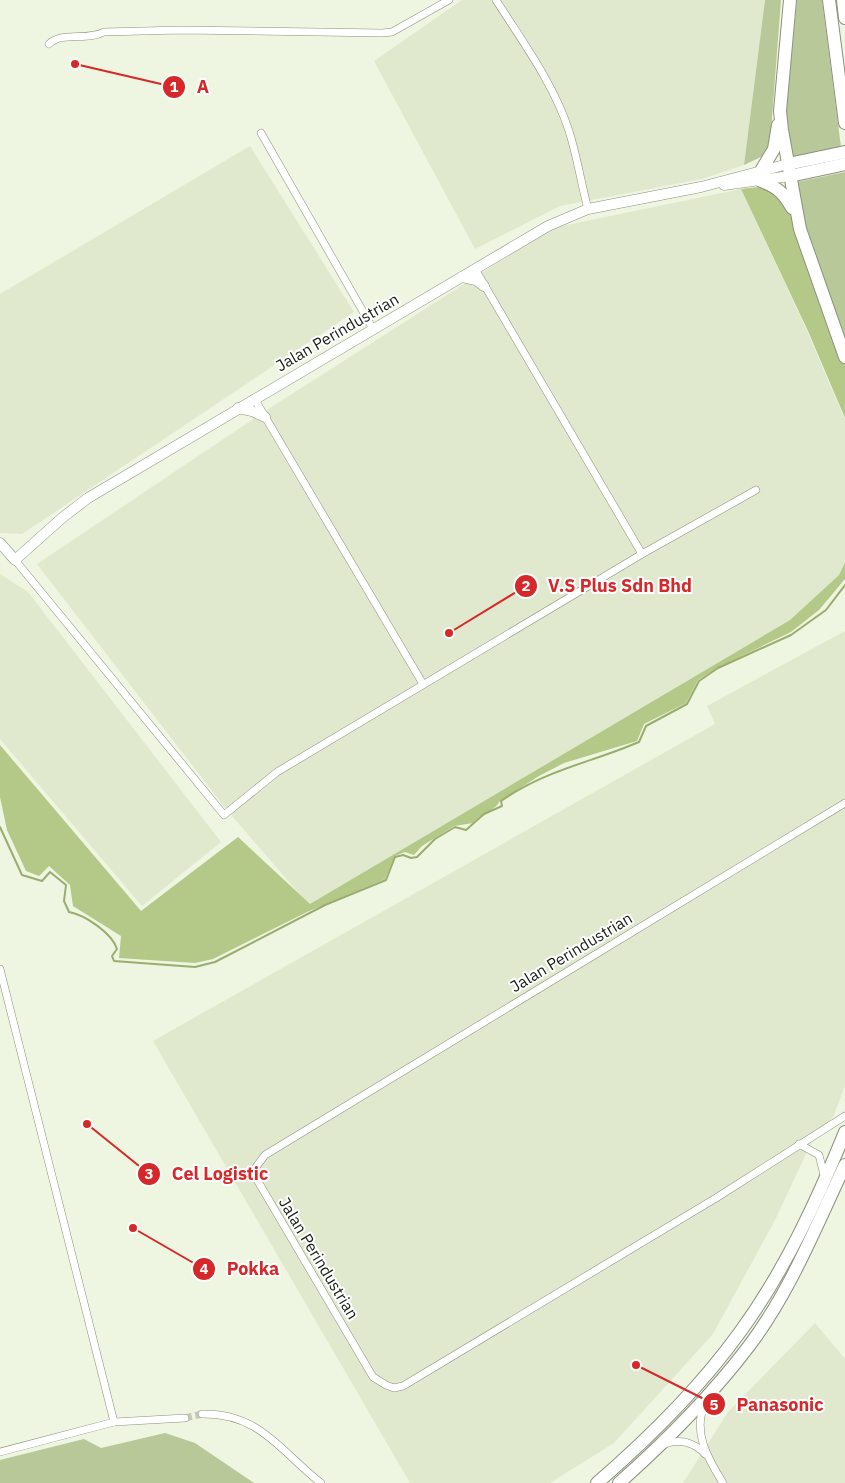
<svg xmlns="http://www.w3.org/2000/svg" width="845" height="1483" viewBox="0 0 845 1483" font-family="'IBM Plex Sans',sans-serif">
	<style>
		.built { fill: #e0e9cd }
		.green { fill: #b9c898 }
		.forest { fill: #b4c887 }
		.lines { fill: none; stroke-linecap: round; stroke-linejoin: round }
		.stream { stroke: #9aad6e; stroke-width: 2 }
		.street-tunnel { stroke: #c4cab8; stroke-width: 7; stroke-dasharray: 7 3.5; stroke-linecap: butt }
		.street-casing { stroke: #8a917d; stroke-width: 8 }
		.secondary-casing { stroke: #8a917d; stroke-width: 11 }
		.highway-casing { stroke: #8a917d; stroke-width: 14 }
		.street { stroke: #fff; stroke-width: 7 }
		.secondary { stroke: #fff; stroke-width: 10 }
		.highway { stroke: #fff; stroke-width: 12 }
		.labels { text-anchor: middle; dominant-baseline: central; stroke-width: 4; stroke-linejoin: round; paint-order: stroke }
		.street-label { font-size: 16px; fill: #1b1e16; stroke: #fff }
		.leader { fill: none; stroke: #d62828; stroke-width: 2 }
		.callout-dot { fill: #d62828; stroke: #fff; stroke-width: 2 }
		.mark-label { font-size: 15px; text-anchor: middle; font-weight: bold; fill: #fff }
		.callout-label { font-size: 18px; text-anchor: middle; font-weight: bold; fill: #d62828; stroke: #fff; stroke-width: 4; stroke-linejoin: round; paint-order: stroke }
	</style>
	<rect width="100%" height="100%" fill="#eef5e0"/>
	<!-- built -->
	<g class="built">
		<path d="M462,0H765L744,165L702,179L560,206L475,249L374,61Z"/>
		<path d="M250,146L354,312L22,534L0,533V294Z"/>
		<path d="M741,189L807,331L845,420V560L839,575L790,620L309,905L226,809L37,564L270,408L552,228Z"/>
		<path d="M0,574L28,592L221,842L142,906L0,739Z"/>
		<path d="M845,631V1085L834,1115L812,1141L775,1220L713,1334L614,1443L550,1483H410L153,1041L715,724L707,706Z"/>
		<path d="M815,1323L845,1359V1483H683L728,1412Z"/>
	</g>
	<!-- green -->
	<g class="green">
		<path d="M765,0H781L770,144L765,155L744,165Z"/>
		<path d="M797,0H822L841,147L793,157L786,114Z"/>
		<path d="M845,172V343L812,256L797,182Z"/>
		<path d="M165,1433L195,1443L254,1483H0V1460L84,1439L101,1448Z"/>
	</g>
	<!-- forest -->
	<g class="forest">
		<path d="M767,186L786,202L845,365V418L808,331L741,189Z"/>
		<path d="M845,562V579L819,610L791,632L717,668L698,680L686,703L644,724L637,741L564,763L539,776L500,801C494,812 480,813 473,823L454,826L422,846L414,855L405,852L395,856L385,879L307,912L213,959L195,963L119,958L121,936L73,906L70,885L49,866L39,876L26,871L7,830L0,797V745L141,911L238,837L310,904L790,620L839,575Z"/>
	</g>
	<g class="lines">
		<!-- stream -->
		<path class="stream" d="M0,827L22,875L42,881L50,872L66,885L64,901L69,912C85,915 112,933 117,949L112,956L114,961L195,967L215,962L325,905L386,880L395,857L403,855L411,858L417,857L435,839L455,827L466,830L484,814L502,806L501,801C545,770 590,763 639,742L646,726L687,704L699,681L718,668L791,635L826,610L845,585"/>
		<!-- street-tunnel -->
		<path class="street-tunnel" d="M185,1418L202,1414"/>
		<!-- street casing -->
		<g class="street-casing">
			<g id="street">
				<path d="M496,0C522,41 554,84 569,131C577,156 581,183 588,209"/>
				<path d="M49,44C62,31 87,41 104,32L181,30L382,33L392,32L449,0"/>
				<path d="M261,133L373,329"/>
				<path d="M475,269L642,554"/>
				<path d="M254,398L423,684"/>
				<path d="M15,560L224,815L277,772L642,554L756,490"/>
				<path d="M845,803L265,1155L256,1167V1178L373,1377L386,1385L394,1388L403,1386L716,1198L845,1116"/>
				<path d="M0,969L114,1422"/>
				<path d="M799,1144L819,1155L824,1175"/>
				<path d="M706,1402C691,1430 708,1459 723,1483"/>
				<path d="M202,1414C260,1413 280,1451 321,1483"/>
				<path d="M665,1444C680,1438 695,1443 705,1454"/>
				<path d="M0,1452L114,1422L185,1418"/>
			</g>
		</g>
		<!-- secondary casing -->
		<g class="secondary-casing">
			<g id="secondary">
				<path d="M724,185L790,176"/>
				<path d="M462,277L476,280L484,286"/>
				<path d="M238,408L252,411L265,417"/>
				<path d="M0,543L15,560L62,518L88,498L548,226L588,209L701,187L788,164"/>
			</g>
		</g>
		<!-- highway casing -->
		<g class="highway-casing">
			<g id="highway">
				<path d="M790,0L780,111L782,130L800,229L845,357"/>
				<path d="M829,0L845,123"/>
				<path d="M843,0L845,18"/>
				<path d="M788,164L845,152"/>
				<path d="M762,169L774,149L778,125"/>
				<path d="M790,176L845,164"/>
				<path d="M761,181C777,187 784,193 792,208"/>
				<path d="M597,1483C649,1438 699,1389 740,1332C784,1272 817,1201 845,1132"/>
				<path d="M619,1483C665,1442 712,1395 749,1346C790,1292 816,1226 845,1165"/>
			</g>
		</g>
		<!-- street -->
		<use href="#street" class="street"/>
		<!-- secondary -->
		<use href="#secondary" class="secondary"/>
		<!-- highway -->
		<use href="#highway" class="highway"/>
	</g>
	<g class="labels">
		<!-- street labels -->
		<g class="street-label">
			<text transform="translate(337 332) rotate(-30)">Jalan Perindustrian</text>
			<text transform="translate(571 952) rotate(-31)">Jalan Perindustrian</text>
			<text transform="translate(319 1258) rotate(59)">Jalan Perindustrian</text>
		</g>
	</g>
	<!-- callouts -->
	<path class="leader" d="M75 64L174 87M449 633L526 586M87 1124L149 1174M133 1228L204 1269M636 1365L714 1404"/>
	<g class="callout-dot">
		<circle cx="75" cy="64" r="5"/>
		<circle cx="449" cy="633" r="5"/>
		<circle cx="87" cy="1124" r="5"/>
		<circle cx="133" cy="1228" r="5"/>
		<circle cx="636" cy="1365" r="5"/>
		<circle cx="174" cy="87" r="12"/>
		<circle cx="526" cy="586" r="12"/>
		<circle cx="149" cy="1174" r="12"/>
		<circle cx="204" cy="1269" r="12"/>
		<circle cx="714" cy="1404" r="12"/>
	</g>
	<g class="mark-label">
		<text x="174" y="92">1</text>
		<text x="526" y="591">2</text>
		<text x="149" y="1179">3</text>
		<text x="204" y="1274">4</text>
		<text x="714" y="1410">5</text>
	</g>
	<g class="callout-label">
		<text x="203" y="93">A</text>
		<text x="620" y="592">V.S Plus Sdn Bhd</text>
		<text x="220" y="1180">Cel Logistic</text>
		<text x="253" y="1275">Pokka</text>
		<text x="780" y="1411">Panasonic</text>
	</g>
</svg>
